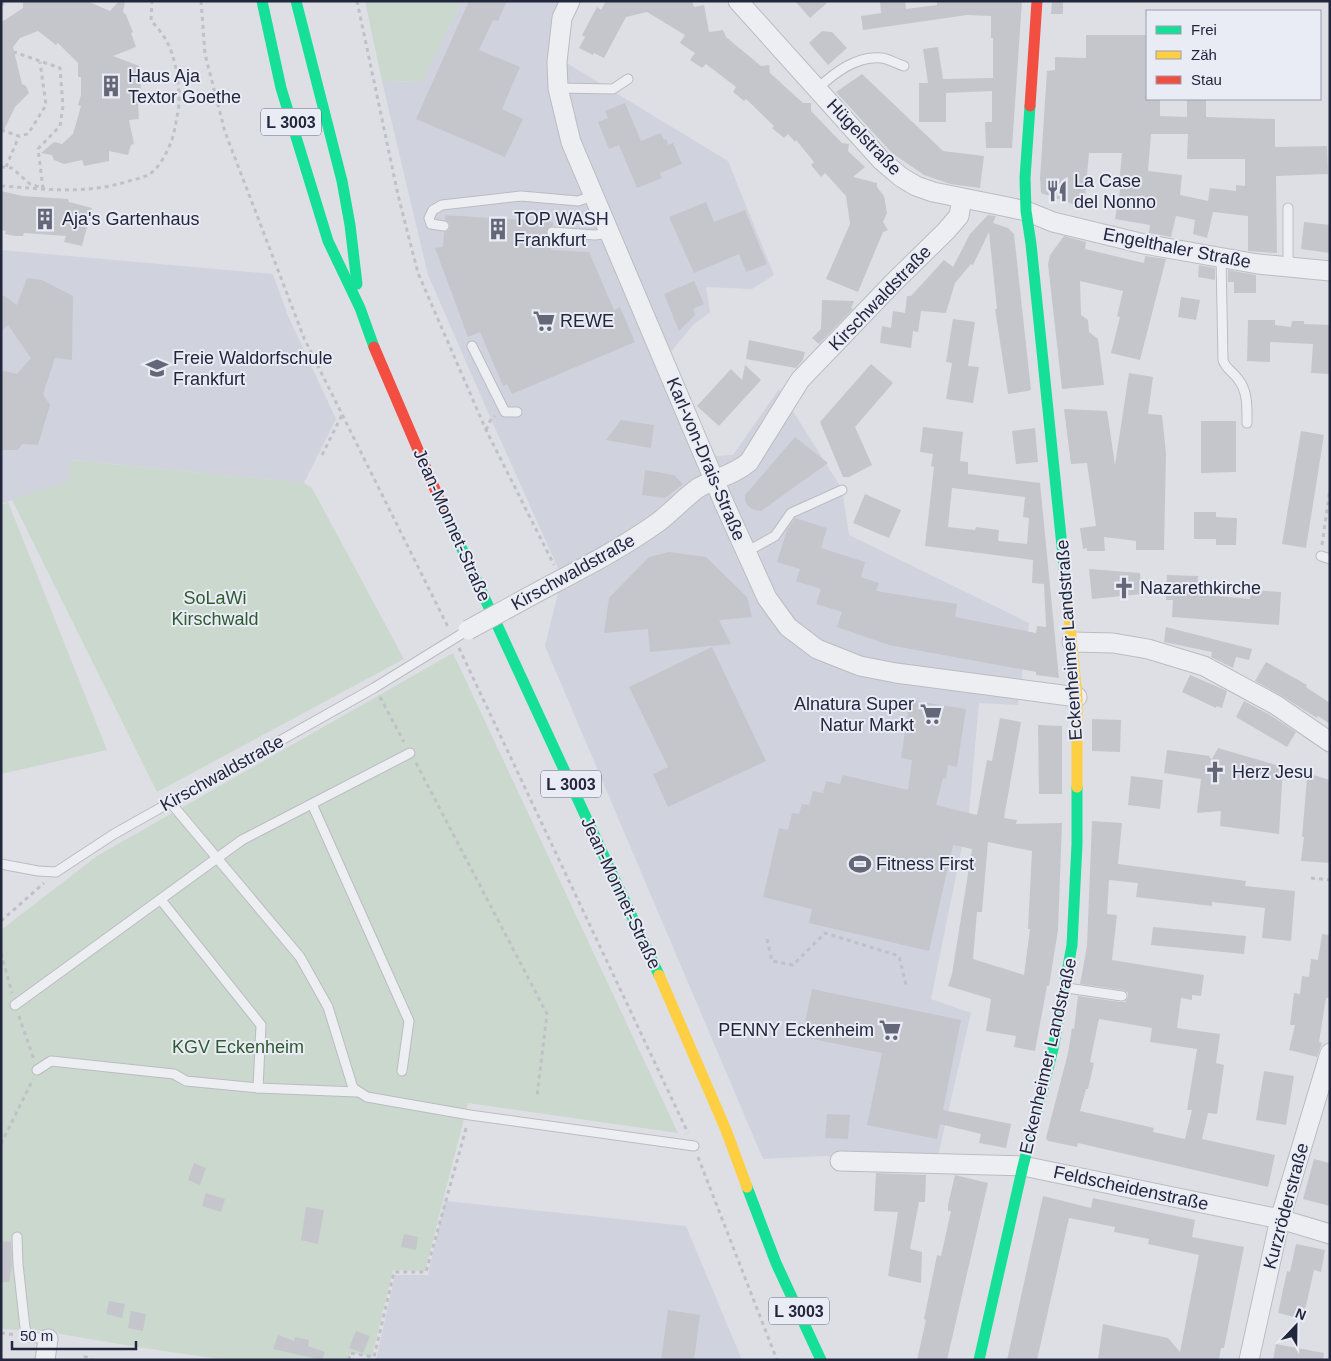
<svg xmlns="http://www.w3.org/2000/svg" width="1331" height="1361" viewBox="0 0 1331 1361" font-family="Helvetica,sans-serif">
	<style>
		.built { fill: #d0d2dd }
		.green { fill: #cbd8cd }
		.building { fill: #c5c6cc; fill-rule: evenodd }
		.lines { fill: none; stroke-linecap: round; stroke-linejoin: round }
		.lane-casing { stroke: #bbbcc2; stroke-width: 11 }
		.street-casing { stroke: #bbbcc2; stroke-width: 21 }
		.path { stroke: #c0c0c7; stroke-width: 3; stroke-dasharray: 4 4; stroke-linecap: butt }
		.lane { stroke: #edeef1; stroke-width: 9 }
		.street { stroke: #edeef1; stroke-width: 19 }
		.fast { stroke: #16e098; stroke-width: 11 }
		.slow { stroke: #ffcf43; stroke-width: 11 }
		.jam { stroke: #f24e42; stroke-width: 11 }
		.street-bridge-casing { stroke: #bbbcc2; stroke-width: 21; stroke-linecap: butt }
		.street-bridge { stroke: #edeef1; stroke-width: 19 }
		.labels { text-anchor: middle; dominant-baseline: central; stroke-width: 4; stroke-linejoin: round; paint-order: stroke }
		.shield { fill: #eaecf5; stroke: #5f6275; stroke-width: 1 }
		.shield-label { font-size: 16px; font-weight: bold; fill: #23273e }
		.poi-label { font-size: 18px; fill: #23273e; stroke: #eaecf5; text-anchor: start }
		.street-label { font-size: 18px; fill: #23273e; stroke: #eaecf5 }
		.park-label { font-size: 18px; fill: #2f5b31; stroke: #eaecf5 }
	</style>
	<rect width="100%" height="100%" fill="#dedfe4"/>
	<!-- built -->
	<g class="built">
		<path d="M462,1H570L550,53L728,161L774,275L752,289L706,287L710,312L693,325L670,353L715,456L733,455L779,389L842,489L849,535L1029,623L1018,705L979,703L969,812L931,999L971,1013L937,1160L823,1156L763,1159L545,646L562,577L491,419L428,275L382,81L422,82Z"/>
		<path d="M1,250L273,274L288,316L336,419L304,483L72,460L69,481L1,504Z"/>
		<path d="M445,1201L686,1226L742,1360H376L395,1275H428Z"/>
	</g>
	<!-- green -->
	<g class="green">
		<path d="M365,1H462L422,82L382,81Z"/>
		<path d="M71,460L304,483L312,488L404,659L157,792L12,500L69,481Z"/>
		<path d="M8,502L107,750L1,774V505Z"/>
		<path d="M453,653L678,1133L468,1103L425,1271L393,1270L372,1356L350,1353L349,1360H226L137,1347L25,1328L17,1330L1,1329V930L97,856Z"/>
	</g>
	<!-- building -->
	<g class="building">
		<path d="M23,1H87L110,11L119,1H125L123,12L126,15L133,32L131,33L136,47L113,56L139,66L141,89L138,90L140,104H138L139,119L129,120L134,144L131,145L128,155L109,151V161L84,166L82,160L64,164L54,160L52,155L41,153L54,142L62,144L73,134L81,106L78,105L81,95V77H78V63L58,43L56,45L38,31L20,38L13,47L22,84L26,86L29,93L15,107L1,136V21L5,20L23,8Z"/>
		<path d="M469,1H507L498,21L493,20L479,50L520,67L502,109L523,119L505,157L416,119Z"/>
		<path d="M606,1H692L694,7L704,5L709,32L723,30L726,37L761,66L769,65L770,73L803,103H811V111L842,143L849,144L848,151L865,167L853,177L877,183V187L884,196L887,213L883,222L888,230L883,232L858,292L826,279L850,224L846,196L825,173L821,177L811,165L814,162L796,140L795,142L788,134L784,138L772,128L774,126L746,99L744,101L733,92L736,87L706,64L702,68L690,60L695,53L680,43L685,35L647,12L626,17L604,58L594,53L593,55L579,48L585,37L582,35L597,7L601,10Z"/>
		<path d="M795,1H829L810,18Z"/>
		<path d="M880,1H905L906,9L937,5V1H1022L1012,148H986L985,122H992V91L946,93V122H919V83H928L923,49L938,47L943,79L993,78V38H991V16L967,15L863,30L861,16L881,13Z"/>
		<path d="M1052,1H1063V14H1051Z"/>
		<path d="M822,31L832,32L847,48L828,65L809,43Z"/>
		<path d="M1086,35H1147V99H1160V116L1187,117V99H1206V117L1275,119V147L1327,146L1328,174L1276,176L1277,253L1248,251V216L1213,212L1207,238L1193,234L1195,220L1176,216L1171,237L1149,233L1150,225L1115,219L1121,185H1119L1122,153H1089L1084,208L1041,193L1040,178L1047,71L1055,70V57L1086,58ZM1151,134H1188L1187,159H1245V186L1236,185V191L1210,188L1208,201L1180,195L1182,175L1148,171Z"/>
		<path d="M862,74L943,151L984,156L980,188L950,184L924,175L892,153L836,92Z"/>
		<path d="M625,103L641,141L661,133L664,140L666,139L668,145L673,143L682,164L660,173L662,178L637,188L619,145L609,149L598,122L608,118L605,111Z"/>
		<path d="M1,191L23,196L68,199L69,202L92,208L82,246L64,242L66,236L24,233L23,236H15L5,234L6,231L1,230Z"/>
		<path d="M706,202L714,222L745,210L767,264L746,272L739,254L694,273L669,217Z"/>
		<path d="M445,215L553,222V226L549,227L546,231L547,235L552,238L551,250L589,252L614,310L620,307L635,342L512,394L507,384L503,386L480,332L468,337L435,248L443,247L444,232L449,230L450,227V223L445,220Z"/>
		<path d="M988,215L996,216L993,223L1008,228L1014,234L1031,390L1028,391L1008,394L995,309H997L989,232L973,265L971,264L955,283L946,313L921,311L918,332L913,331L911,348L880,343L882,326L891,328L893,311L905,313L907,296H911L944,260L953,267L970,234Z"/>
		<path d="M1304,222L1330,225V253L1301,249Z"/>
		<path d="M1064,236L1086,242L1085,249L1144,263L1145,256L1166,259L1140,360L1111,353L1120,317L1117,316L1123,291L1080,281L1081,315L1088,320L1089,332L1098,339L1104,385L1062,389L1048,264L1050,255Z"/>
		<path d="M1199,265L1215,268V280L1198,277Z"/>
		<path d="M1228,270L1256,275V293H1234V282H1228Z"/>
		<path d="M27,278L42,280L73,296L72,360L55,358L43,394L50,405L38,445L22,444L18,450H1V370L17,374L31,358L8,325L1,331V294L17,305Z"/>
		<path d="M694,281L704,304L693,309L695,315L679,331L664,294Z"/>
		<path d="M1181,297L1200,300L1196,320L1178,317Z"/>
		<path d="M822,300L854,301L851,308L853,309L819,344L812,338L821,329Z"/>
		<path d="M953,319L975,322L968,366L979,367L973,403L946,399L952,363L946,362Z"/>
		<path d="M1248,320H1275V325L1291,327L1292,321H1304V324L1330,325V374L1311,373L1313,344L1270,342V362L1247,361Z"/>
		<path d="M749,340L805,352L803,360L796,368L746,359Z"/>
		<path d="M871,364L893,383L855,427L872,465L849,477H843L820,422Z"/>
		<path d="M745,365L761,380L719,426L697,406L731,369L742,380Z"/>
		<path d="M1129,373L1153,377L1148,414L1162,415L1166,453L1164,550H1136V541L1104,537L1105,551H1087V548L1083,549L1080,528L1096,526L1087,463L1071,464L1064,409L1107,411L1115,465Z"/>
		<path d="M621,420L654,425L651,448L606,440Z"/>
		<path d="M1201,421H1236V472L1201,473Z"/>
		<path d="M923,427L963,432L960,461L968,462V474L1040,483L1059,678L1036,675V672L889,645L837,627L842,612L816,604L821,589L796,581L800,569L777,562L787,530L795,518L827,528L821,548L865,562L861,577L879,583L876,591L957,604L955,617L1036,633L1037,626L1046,627L1044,584L1032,583L1033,560L925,546L934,467L931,466L933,454L920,452ZM952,488L1025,497L1023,517L1029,518L1027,544L998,541L999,530L976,527L975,530L948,527Z"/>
		<path d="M1035,428L1038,462L1016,464L1012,431Z"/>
		<path d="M1301,431L1324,435L1306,548L1282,544Z"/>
		<path d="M795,437L828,463L761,511L754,510L748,506L745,501V495Z"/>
		<path d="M645,470L674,475L683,484L665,498L642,495Z"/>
		<path d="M865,494L901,510L889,538L853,523Z"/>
		<path d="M1194,512H1216V517L1237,518L1236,545H1216V539H1194Z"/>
		<path d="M669,552L706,557L747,597L752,617L719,620L731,644L650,652L648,629L604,633L609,598L649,557Z"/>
		<path d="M1089,569L1140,573L1142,594L1092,599Z"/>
		<path d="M1167,575L1198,576L1197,594L1250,599L1251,590L1281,592L1279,625L1172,617L1173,600H1166Z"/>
		<path d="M1166,627L1252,649L1249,660L1236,657L1233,668L1211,657L1212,652L1164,642Z"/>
		<path d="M712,647L766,761L668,807L653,774L668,767L629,687Z"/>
		<path d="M1266,662L1307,685L1306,687L1330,703V724L1318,716L1317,718L1282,696L1255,681Z"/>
		<path d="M1190,675L1227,691L1222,708L1217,706L1216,708L1182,692Z"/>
		<path d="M910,700L966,709L957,767L948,765L946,779L943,778L936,805L977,815L987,760L992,761L1000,718L1021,722L1004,818L1017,820L1016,824L1062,823L1058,930L1049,986H1047L1035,1051L1014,1047L1016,1036L986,1031L991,999L948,986L952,974L972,849L953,845L929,951L809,923L812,909L763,897L779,828L788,830L792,813L799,814L802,804L809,805L813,791L823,793L826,781L840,784L843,775L908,790L912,760L901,758ZM988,842L1032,851L1028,929H1030L1024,975L973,959L977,912H982Z"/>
		<path d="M1244,701L1270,715L1296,732L1287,747L1236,717Z"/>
		<path d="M1092,719L1121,720L1120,752L1092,751Z"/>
		<path d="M1038,725L1062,726V794H1039Z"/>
		<path d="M1218,748L1283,767L1279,834L1220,826L1221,811L1197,813L1201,779L1164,773L1167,750L1210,756L1209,757L1212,759Z"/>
		<path d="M1310,774L1330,780V863L1301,861L1304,837H1302L1307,778L1310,779Z"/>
		<path d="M1131,776L1163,780L1160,809L1128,805Z"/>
		<path d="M1092,821L1122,823L1118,864L1246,881L1245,886L1295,891L1291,941L1262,938L1265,908L1212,902V906L1136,897L1138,883L1109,880L1107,914L1117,915L1112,960L1204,975L1201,996L1192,995V1000L1181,998L1177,1028L1220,1034L1216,1063L1224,1065L1217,1114L1208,1113L1202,1139L1275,1155L1268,1187L1078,1143L1077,1147L1048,1141L1046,1138L1068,1053L1072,1028L1074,1029L1078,996L1121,1002H1125L1128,997V993L1123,990L1080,984L1087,946ZM1099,1019L1152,1028L1150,1042L1197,1049L1187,1110H1192L1185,1139L1153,1132L1154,1128L1080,1111L1086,1089H1088L1094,1063L1090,1062Z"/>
		<path d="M1153,927L1246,936L1244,954L1151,945Z"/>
		<path d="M1322,934L1330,935V998H1326L1319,1042L1322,1043L1317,1057L1289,1050L1295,1025H1290L1294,993L1300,994L1302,976L1309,977L1311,959L1318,960Z"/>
		<path d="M812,989L961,1020L943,1110L1011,1124L1006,1148L979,1143L981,1134L940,1124L937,1139L867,1125L882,1053L802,1037Z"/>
		<path d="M1264,1071L1294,1076L1286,1125L1256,1120Z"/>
		<path d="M827,1114L850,1115L848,1139L825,1138Z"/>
		<path d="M1314,1159L1330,1163V1206L1303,1199Z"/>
		<path d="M194,1163L206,1168L200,1185L188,1180Z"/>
		<path d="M876,1173L926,1175L925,1202H919L910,1249L922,1252L921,1283L888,1276L898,1212L874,1211Z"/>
		<path d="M955,1175L988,1183L947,1360H917L926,1320L924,1319L937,1255L941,1256L951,1211H948V1205Z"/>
		<path d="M206,1193L225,1199L221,1212L202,1206Z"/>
		<path d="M1043,1196L1091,1208L1093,1198L1195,1220L1192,1237L1244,1247L1224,1348H1221L1219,1360H1098L1103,1324L1168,1338L1180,1352L1199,1255L1148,1244L1149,1239L1114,1232L1115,1227L1069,1218L1037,1360H1007Z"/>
		<path d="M306,1207L324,1210L318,1244L301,1240Z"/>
		<path d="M404,1234L418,1237L416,1250L401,1247Z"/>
		<path d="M1,1241L11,1242L12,1265L9,1282H1Z"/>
		<path d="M1296,1244L1325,1250L1321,1272L1314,1270L1303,1319L1278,1313L1287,1271L1290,1272Z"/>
		<path d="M109,1301L125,1304L122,1318L106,1314Z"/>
		<path d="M668,1310L700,1315L694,1360H661Z"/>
		<path d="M131,1311L146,1314L143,1331L128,1328Z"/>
		<path d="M356,1331L370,1336L363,1353L349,1348Z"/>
		<path d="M278,1335L294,1341L295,1337L309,1340L308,1346L325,1352L322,1360L273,1349Z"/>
		<path d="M1276,1344L1324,1353L1323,1360H1273Z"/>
	</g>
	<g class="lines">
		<!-- lane casing -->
		<g class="lane-casing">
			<g id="lane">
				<path d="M558,88L613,89L628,79"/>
				<path d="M817,89C834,73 857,55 882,58C889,59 897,64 904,66"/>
				<path d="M444,226L431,224L429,218L433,210L442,205L521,196L578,201L593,196"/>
				<path d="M552,232L595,235L609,233"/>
				<path d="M1221,257L1223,360C1225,368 1233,372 1238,379C1248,391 1247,408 1247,423"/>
				<path d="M1288,267V208"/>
				<path d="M472,346L505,412H517"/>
				<path d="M746,552L775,536L791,513L842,490"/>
				<path d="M1321,556L1330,559"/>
				<path d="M170,802L300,957L328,1007L353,1088L367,1097L470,1115L694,1146"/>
				<path d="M312,804L409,1021L402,1071"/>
				<path d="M1,864L38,871L56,872L114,834L374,688L468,630"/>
				<path d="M161,900L261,1025L258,1088"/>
				<path d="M1067,988L1122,996"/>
				<path d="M15,1005L242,840L410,753"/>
				<path d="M37,1070L51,1061L174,1074L186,1081L258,1088L357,1092"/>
				<path d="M17,1237L18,1264L25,1328L29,1337L48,1339"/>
			</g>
		</g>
		<!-- street casing -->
		<g class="street-casing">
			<g id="street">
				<path d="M570,1L562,18L557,62L558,88L571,142L724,503L767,598L788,627L817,649L860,666L896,673L1077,697"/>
				<path d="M738,1L881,160L901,177L916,186L933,192L998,205L1026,211L1053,222L1144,244L1258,264L1330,271"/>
				<path d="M545,588C583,568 622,548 657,523C672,512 684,498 698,488C715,478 734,475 749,462L800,380L893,283L946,231L959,216L962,198"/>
				<path d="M1072,642L1113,643L1148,649L1204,666L1276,705L1330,742"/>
				<path d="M840,1161L1023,1166L1280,1219L1330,1234"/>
				<path d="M45,1360L48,1339"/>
				<path d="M1249,1360L1280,1219L1330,1053"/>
			</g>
		</g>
		<!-- path -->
		<g class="path">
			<path d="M201,1L205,54L225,132L304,338L449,629"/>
			<path d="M357,1L398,195L418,273L486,430L554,565"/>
			<path d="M1,2L4,5L1,6"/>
			<path d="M1,130L19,136L28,134L46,105L40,62"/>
			<path d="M1,167L12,168L30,184L43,188L38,149L60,126L63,106L60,68L14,52"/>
			<path d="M6,167L19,136"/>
			<path d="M1,186C47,189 85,195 129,181C135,179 142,178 148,175C161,168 173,142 175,127C177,116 180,105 179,93C176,64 173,42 151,21L152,1"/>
			<path d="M486,430L491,419L495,416"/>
			<path d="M322,455L342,415"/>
			<path d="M1322,545L1330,489"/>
			<path d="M459,648L688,1133"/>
			<path d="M380,697L404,742"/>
			<path d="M416,763L547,1014L537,1096"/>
			<path d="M1311,878L1330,880"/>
			<path d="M1,921L44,883"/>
			<path d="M767,939L772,961L793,965L825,933L899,956L906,985"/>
			<path d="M1,953L12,993"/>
			<path d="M19,1016L34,1060"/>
			<path d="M1,1144L33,1079"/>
			<path d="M698,1157L777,1360"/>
			<path d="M1,1333L16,1335"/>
			<path d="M84,1356L93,1360"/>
			<path d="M349,1360L350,1353L374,1357L394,1272H426L467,1125"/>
		</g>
		<!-- lane -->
		<use href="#lane" class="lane"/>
		<!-- street -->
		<use href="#street" class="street"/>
		<!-- fast -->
		<g class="fast">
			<path d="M262,1L281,88L328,241L360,308L374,347"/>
			<path d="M296,1L342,181L350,225L357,284"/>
			<path d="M1030,106L1025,178L1026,211L1031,244L1068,605"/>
			<path d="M443,508L659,975"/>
			<path d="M747,1187L776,1263L821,1360"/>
			<path d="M979,1360L1023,1166L1053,1049L1072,945L1077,844V787"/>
		</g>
		<!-- slow -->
		<g class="slow">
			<path d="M1068,605L1077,697V787"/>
			<path d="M659,975L726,1130L747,1187"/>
		</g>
		<!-- jam -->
		<g class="jam">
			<path d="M1030,106L1037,1"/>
			<path d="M374,347L443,508"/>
		</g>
		<!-- street-bridge casing -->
		<g class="street-bridge-casing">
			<path id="street-bridge" d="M468,630L545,588"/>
		</g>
		<!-- street-bridge -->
		<use href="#street-bridge" class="street-bridge"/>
	</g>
	<!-- icons -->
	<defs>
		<g id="building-bare" transform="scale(1.725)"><path d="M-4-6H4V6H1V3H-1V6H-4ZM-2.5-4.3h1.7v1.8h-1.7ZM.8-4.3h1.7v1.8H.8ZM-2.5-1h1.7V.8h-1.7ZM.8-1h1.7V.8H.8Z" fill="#646778" stroke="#eaecf5" stroke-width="2.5" paint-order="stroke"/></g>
		<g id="restaurant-bare" transform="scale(1.725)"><path d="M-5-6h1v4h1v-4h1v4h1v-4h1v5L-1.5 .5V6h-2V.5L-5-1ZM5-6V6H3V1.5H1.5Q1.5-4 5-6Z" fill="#646778" stroke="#eaecf5" stroke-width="2.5" paint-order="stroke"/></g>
		<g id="supermarket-bare" transform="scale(1.725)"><path d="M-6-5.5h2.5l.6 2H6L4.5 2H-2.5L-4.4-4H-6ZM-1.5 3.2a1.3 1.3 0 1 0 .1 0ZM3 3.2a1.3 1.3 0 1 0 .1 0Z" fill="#646778" stroke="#eaecf5" stroke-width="2.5" paint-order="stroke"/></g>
		<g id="school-bare" transform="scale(1.725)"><path d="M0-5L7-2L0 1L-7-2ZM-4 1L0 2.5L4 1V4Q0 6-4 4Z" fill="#646778" stroke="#eaecf5" stroke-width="2.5" paint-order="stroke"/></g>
		<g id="church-bare" transform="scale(1.725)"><path d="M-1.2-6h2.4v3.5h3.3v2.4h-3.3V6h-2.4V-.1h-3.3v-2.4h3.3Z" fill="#646778" stroke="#eaecf5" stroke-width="2.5" paint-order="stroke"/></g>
		<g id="stadium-bare" transform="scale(1.725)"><path d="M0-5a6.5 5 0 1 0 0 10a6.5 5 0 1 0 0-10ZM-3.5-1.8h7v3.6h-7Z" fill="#646778" stroke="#eaecf5" stroke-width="2.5" paint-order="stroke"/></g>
	</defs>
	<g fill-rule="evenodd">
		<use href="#building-bare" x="111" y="86"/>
		<use href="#restaurant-bare" x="1057" y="191"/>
		<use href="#building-bare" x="45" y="219"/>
		<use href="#building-bare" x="498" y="229"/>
		<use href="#supermarket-bare" x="544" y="321"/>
		<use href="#school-bare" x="157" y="368"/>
		<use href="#church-bare" x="1124" y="588"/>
		<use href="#supermarket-bare" x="931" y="714"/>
		<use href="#church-bare" x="1215" y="772"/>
		<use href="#stadium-bare" x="860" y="864"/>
		<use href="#supermarket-bare" x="890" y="1030"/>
	</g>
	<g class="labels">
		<!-- shield labels -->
		<g class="shield">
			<rect x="261" y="108.5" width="60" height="27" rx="4"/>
			<rect x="541" y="770.5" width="60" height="27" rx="4"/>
			<rect x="769" y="1297.5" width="60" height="27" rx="4"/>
		</g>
		<g class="shield-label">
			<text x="291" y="122">L 3003</text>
			<text x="571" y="784">L 3003</text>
			<text x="799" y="1311">L 3003</text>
		</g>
		<!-- poi labels -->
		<g class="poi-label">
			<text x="128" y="76">Haus Aja<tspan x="128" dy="21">Textor Goethe</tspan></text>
			<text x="1074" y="181">La Case<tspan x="1074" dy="21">del Nonno</tspan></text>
			<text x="62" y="219">Aja's Gartenhaus</text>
			<text x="514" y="219">TOP WASH<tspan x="514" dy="21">Frankfurt</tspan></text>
			<text x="560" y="321">REWE</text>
			<text x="173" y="358">Freie Waldorfschule<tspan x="173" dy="21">Frankfurt</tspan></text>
			<text x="1140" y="588">Nazarethkirche</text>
			<text x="914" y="704" text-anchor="end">Alnatura Super<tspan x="914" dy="21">Natur Markt</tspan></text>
			<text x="1232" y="772">Herz Jesu</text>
			<text x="876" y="864">Fitness First</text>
			<text x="874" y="1030" text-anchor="end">PENNY Eckenheim</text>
		</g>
		<!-- street labels -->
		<g class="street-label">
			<text transform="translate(864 137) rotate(46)">Hügelstraße</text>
			<text transform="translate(1177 248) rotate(11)">Engelthaler Straße</text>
			<text transform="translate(880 298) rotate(-46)">Kirschwaldstraße</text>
			<text transform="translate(706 459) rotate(67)">Karl-von-Drais-Straße</text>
			<text transform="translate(452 525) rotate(66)">Jean-Monnet-Straße</text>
			<text transform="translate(573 572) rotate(-29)">Kirschwaldstraße</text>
			<text transform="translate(1069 640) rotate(-94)">Eckenheimer Landstraße</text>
			<text transform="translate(222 773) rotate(-29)">Kirschwaldstraße</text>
			<text transform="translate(621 893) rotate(65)">Jean-Monnet-Straße</text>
			<text transform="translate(1048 1056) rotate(-77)">Eckenheimer Landstraße</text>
			<text transform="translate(1131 1188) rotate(12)">Feldscheidenstraße</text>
			<text transform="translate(1286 1206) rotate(-75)">Kurzröderstraße</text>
		</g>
		<!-- park labels -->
		<g class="park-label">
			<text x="215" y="598">SoLaWi<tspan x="215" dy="21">Kirschwald</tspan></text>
			<text x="238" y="1047">KGV Eckenheim</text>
		</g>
	</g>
	<!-- border -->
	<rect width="1331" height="1361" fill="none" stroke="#23273e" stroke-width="5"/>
	<!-- legend -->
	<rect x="1146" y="10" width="175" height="90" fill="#eaecf5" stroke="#9a9dac"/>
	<rect x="1156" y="26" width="25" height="8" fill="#16e098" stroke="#9a9dac"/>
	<text x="1191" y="35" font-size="15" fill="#23273e">Frei</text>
	<rect x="1156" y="51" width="25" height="8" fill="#ffcf43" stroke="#9a9dac"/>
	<text x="1191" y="60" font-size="15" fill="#23273e">Zäh</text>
	<rect x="1156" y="76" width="25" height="8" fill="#f24e42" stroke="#9a9dac"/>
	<text x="1191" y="85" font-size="15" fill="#23273e">Stau</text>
	<!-- north arrow -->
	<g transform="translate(1296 1326) rotate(22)" stroke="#eaecf5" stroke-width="4" paint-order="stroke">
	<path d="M0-4L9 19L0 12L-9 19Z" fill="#23273e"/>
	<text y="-8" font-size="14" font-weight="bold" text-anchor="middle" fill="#23273e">N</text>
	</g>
	<!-- scale -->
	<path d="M12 1341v8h124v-8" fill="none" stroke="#23273e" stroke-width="2.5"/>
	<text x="20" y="1341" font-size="15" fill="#23273e" stroke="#eaecf5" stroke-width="4" paint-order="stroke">50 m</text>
</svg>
